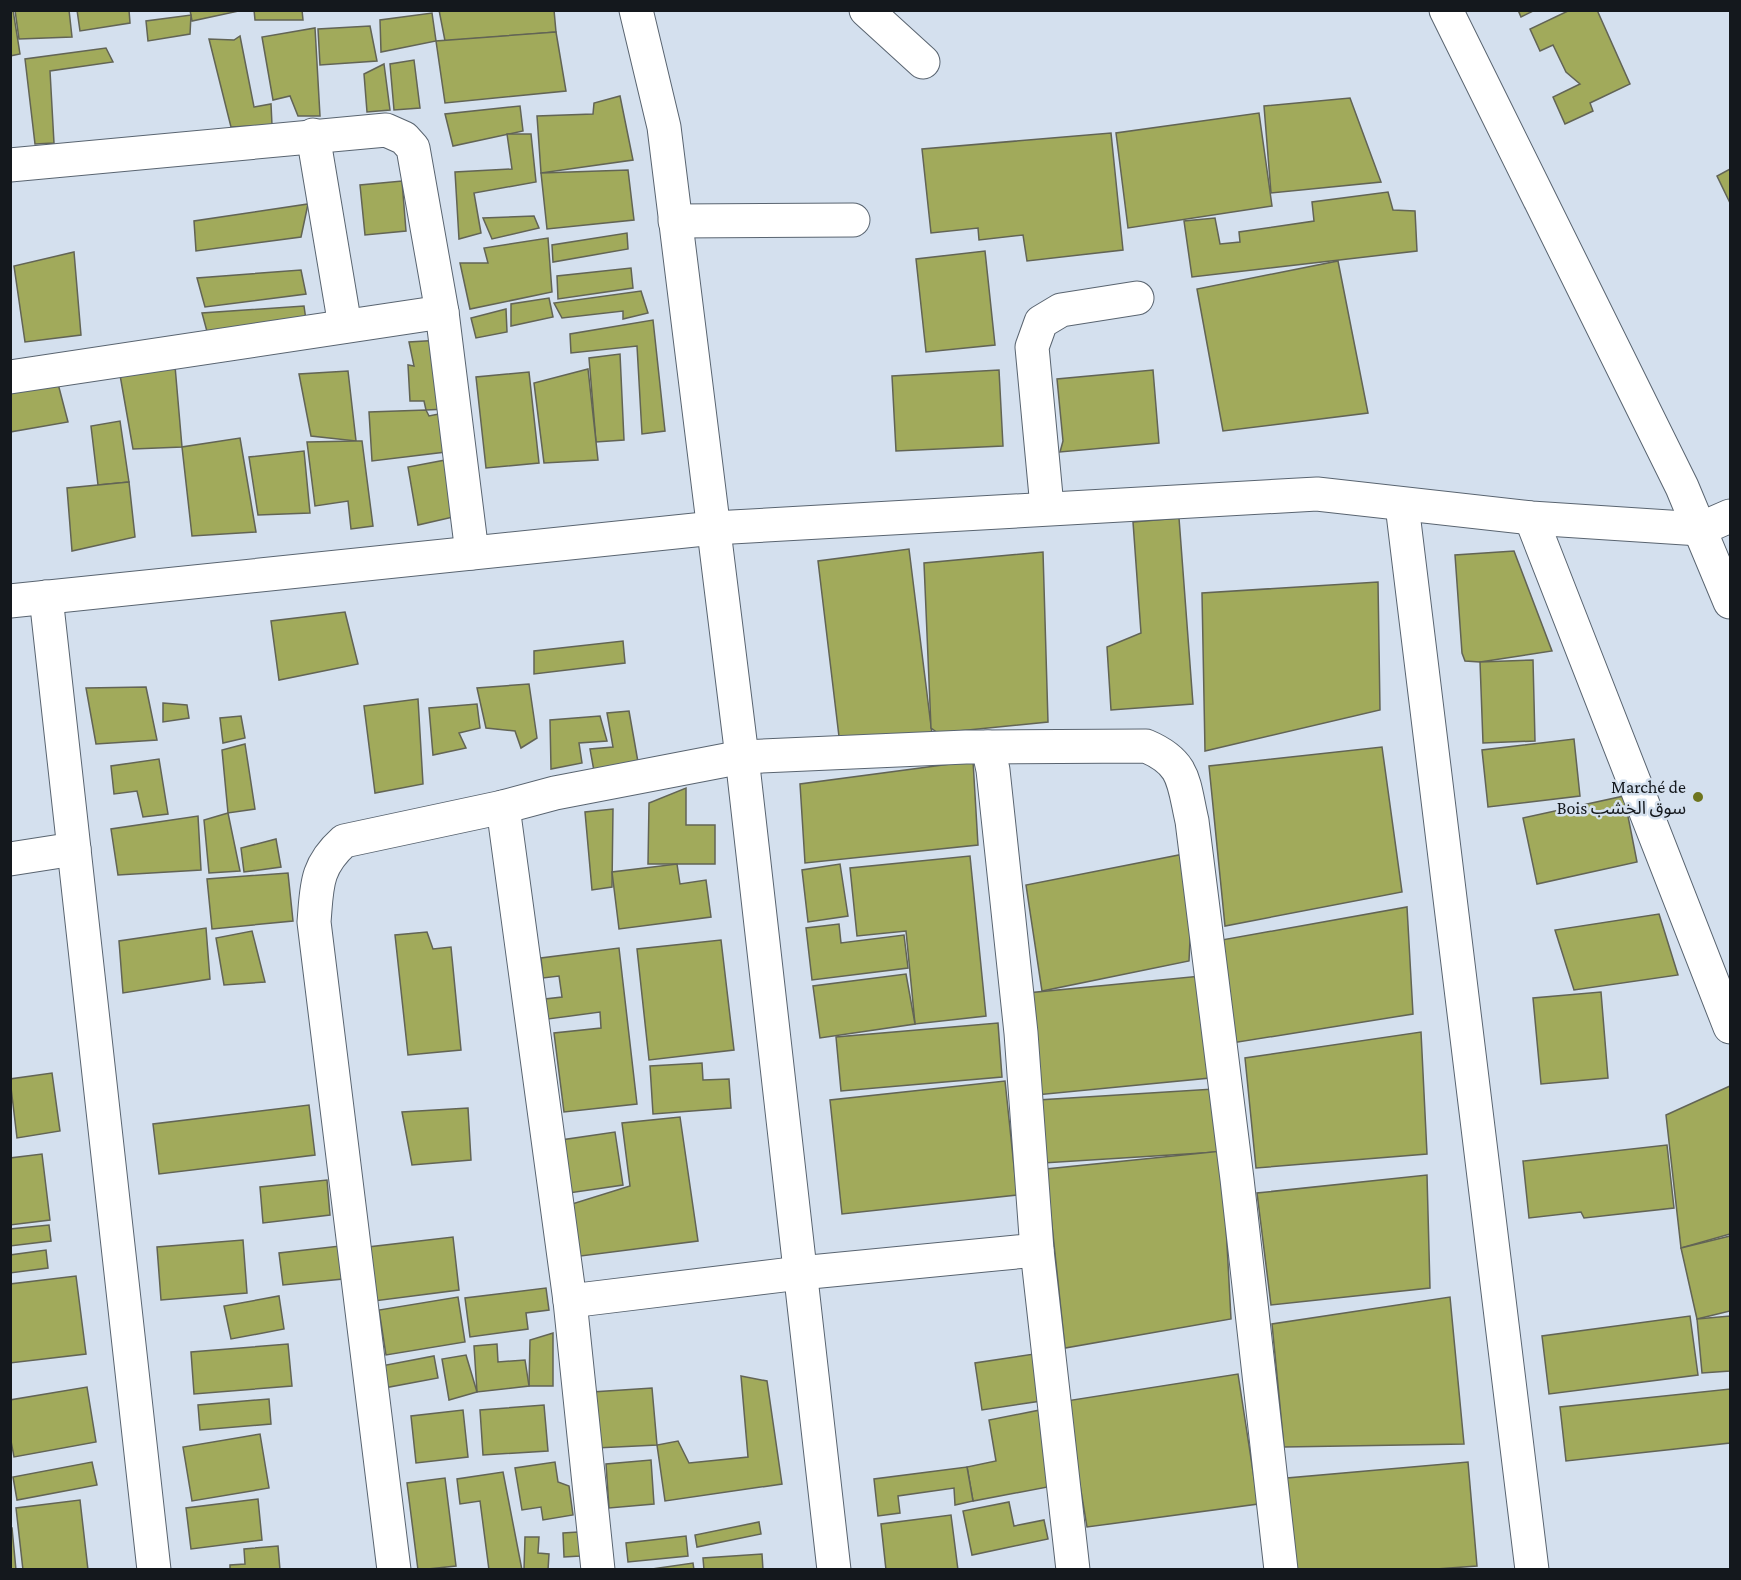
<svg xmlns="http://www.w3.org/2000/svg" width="1741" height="1580" viewBox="0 0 1741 1580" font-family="'Crimson Pro','Noto Sans Arabic',serif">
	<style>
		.building { fill: #a1aa5b; stroke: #626455; stroke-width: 1.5 }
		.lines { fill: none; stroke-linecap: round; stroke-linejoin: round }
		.minor-casing { stroke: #596470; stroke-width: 35 }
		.major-casing { stroke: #596470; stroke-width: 35 }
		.minor { stroke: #fff; stroke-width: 33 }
		.major { stroke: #fff; stroke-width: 33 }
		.poi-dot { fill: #6e751e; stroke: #d4e0ee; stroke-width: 2 }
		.labels { text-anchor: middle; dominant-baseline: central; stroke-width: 5; stroke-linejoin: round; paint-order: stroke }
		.poi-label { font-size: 18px; fill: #14181d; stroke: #d4e0ee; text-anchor: end }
	</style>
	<rect width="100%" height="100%" fill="#d4e0ee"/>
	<!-- building -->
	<g class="building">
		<path d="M10,10H13L20,54L10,56Z"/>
		<path d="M15,10H69L72,37L19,39Z"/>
		<path d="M77,10H129L130,23L80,31Z"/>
		<path d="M190,10H239V11L192,21Z"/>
		<path d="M254,10H302L303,20H255Z"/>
		<path d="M439,10H554L556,32L445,41Z"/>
		<path d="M1518,10H1535L1521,17Z"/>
		<path d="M1570,10H1597L1630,84L1590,103L1593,111L1565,124L1553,97L1580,84L1566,72L1553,45L1540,51L1530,29Z"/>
		<path d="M432,13L436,41L381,52L380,20Z"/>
		<path d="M191,15L190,34L148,41L146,21Z"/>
		<path d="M370,26L377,61L320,65L318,29Z"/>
		<path d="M315,28L320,116H298L290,96L273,100L262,37Z"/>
		<path d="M556,32L566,91L445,103L436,41Z"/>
		<path d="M240,36L254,107L271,104L272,125L231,127L209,39L234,40Z"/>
		<path d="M106,48L113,62L50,71L54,143L35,144L25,59Z"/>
		<path d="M414,60L420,108L394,110L390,64Z"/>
		<path d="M384,64L390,110L367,112L364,74Z"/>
		<path d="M620,96L633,160L541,173L537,116L593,114L594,103Z"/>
		<path d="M1350,98L1381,182L1271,193L1264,106Z"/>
		<path d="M520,106L523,131L453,146L445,114Z"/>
		<path d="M1259,113L1272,206L1128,228L1116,133Z"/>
		<path d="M1111,133L1123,250L1027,261L1023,235L979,240L978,228L931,233L922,149Z"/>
		<path d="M507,134H531L536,182L474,193L481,233L459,239L455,172L512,169Z"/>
		<path d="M1730,169V203L1717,176Z"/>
		<path d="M628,170L634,220L547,229L541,173Z"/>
		<path d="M402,181L406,231L365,235L360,185Z"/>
		<path d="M1388,192L1393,210L1415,211L1417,251L1192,277L1184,221L1215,218L1220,244L1240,242L1239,232L1314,221L1312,202Z"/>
		<path d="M308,204L301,237L196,251L194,221Z"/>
		<path d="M534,216L539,228L492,239L483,218Z"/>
		<path d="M627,233L628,249L553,262L552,245Z"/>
		<path d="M548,238L552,292L470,309L460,263H488L484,248Z"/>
		<path d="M985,251L995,345L926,352L916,259Z"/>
		<path d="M74,252L81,335L25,342L14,266Z"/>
		<path d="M1338,261L1368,413L1223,431L1197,289Z"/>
		<path d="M631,268L633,288L558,299L557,276Z"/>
		<path d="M301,270L306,294L205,307L197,278Z"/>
		<path d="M641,291L648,313L623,319V311L562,318L554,303Z"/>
		<path d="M549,298L553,317L511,326V304Z"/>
		<path d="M304,306L307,327L209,339L202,313Z"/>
		<path d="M506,309L507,332L476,338L471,318Z"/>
		<path d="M653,320L665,431L642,434L637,346L571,353L570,334Z"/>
		<path d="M441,340L447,409L426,410L424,401H410L408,365L414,366L409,342Z"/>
		<path d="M620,354L624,440L596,442L589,358Z"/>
		<path d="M175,366L182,447L133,449L120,375Z"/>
		<path d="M588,369L598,460L544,463L534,383Z"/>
		<path d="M999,370L1003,446L896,451L892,376Z"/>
		<path d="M1153,370L1159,443L1060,452L1063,441L1057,379Z"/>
		<path d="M348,371L356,441L311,436L299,374Z"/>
		<path d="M529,372L539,463L486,468L476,377Z"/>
		<path d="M56,376L68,422L10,432V381Z"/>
		<path d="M426,410L429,416L449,412L454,451L372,461L369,412Z"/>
		<path d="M120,421L129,482L98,485L91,426Z"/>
		<path d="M240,438L256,532L192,536L182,447Z"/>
		<path d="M356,441H362L373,526L351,529L348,501L315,506L307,442Z"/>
		<path d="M304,451L310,513L258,515L249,457Z"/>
		<path d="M456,458L462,515L418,525L408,467Z"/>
		<path d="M129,482L135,537L72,551L67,488Z"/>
		<path d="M1179,518L1193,704L1111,710L1107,647L1141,633L1133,522Z"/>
		<path d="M909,549L932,734L840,745L818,561Z"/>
		<path d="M1514,551L1552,651L1480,662L1465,661L1462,653L1455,555Z"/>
		<path d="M1043,552L1048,722L938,733L931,728L924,563Z"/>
		<path d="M1378,582L1380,710L1205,751L1202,593Z"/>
		<path d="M345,612L358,664L279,680L271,621Z"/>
		<path d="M623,641L625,663L534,674V651Z"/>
		<path d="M1533,660L1535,741L1483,743L1480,662Z"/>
		<path d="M529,684L537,738L521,748L515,731L486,728L477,688Z"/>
		<path d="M146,687L157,740L96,744L86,688Z"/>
		<path d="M418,699L423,784L375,793L364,706Z"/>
		<path d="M163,703L187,705L189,718L163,722Z"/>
		<path d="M477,704L480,728L459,733L466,748L433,755L429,708Z"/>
		<path d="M629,711L638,762L594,771L590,749L613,747L607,713Z"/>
		<path d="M241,716L245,738L223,743L220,718Z"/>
		<path d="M600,716L607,741L579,743L582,763L551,769L550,720Z"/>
		<path d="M1574,739L1580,796L1488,807L1482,750Z"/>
		<path d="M245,744L255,809L228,813L222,750Z"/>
		<path d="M1382,747L1402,892L1225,926L1209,766Z"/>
		<path d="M159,759L168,814L143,817L137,791L114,794L111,766Z"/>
		<path d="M973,761L978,845L805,863L800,784Z"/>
		<path d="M686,788V825H715V864H648L649,803Z"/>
		<path d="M1624,796L1637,862L1537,884L1523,818Z"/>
		<path d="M613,809L612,887L592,890L585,812Z"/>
		<path d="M228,813L240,871L209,873L204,820Z"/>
		<path d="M198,816L201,870L118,875L111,829Z"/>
		<path d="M276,839L281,867L244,872L241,848Z"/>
		<path d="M1194,852L1189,961L1042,991L1026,885Z"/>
		<path d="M970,856L986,1016L915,1024L906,931L857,936L850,868Z"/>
		<path d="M677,864L680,884L706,880L711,917L619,929L612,872Z"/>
		<path d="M840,864L848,916L808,922L802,870Z"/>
		<path d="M288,873L293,921L212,929L207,879Z"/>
		<path d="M1407,907L1413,1014L1232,1043L1216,941Z"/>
		<path d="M1659,914L1678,975L1574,990L1555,930Z"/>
		<path d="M839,924L841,943L904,935L908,968L812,980L806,928Z"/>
		<path d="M206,928L210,979L123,993L119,941Z"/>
		<path d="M252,931L265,982L224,985L216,938Z"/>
		<path d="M427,932L433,949L451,947L461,1050L408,1055L395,935Z"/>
		<path d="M721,940L734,1050L649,1060L637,949Z"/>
		<path d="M619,948L637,1104L564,1112L554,1033L601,1028L600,1012L548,1019L545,999L562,997L559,976L543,978L541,958Z"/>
		<path d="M906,974L915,1024L820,1038L813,986Z"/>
		<path d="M1201,976L1210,1078L1036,1095L1027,993Z"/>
		<path d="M1601,992L1608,1078L1541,1084L1533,998Z"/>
		<path d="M998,1023L1002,1077L841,1091L836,1037Z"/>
		<path d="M1421,1032L1427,1154L1256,1168L1245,1058Z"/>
		<path d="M702,1063L703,1080L729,1079L731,1108L653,1114L650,1066Z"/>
		<path d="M52,1073L60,1131L17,1138L10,1079Z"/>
		<path d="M1005,1081L1017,1195L842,1214L830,1100Z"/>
		<path d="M1730,1086V1234L1681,1248L1666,1115Z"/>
		<path d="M1214,1089L1218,1152L1043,1163L1038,1100Z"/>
		<path d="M309,1105L315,1155L159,1174L153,1124Z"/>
		<path d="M468,1108L471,1160L412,1165L402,1112Z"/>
		<path d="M680,1117L698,1241L573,1257L572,1204L630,1186L622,1123Z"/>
		<path d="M615,1132L623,1185L569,1193L561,1140Z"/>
		<path d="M1667,1145L1674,1208L1584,1218L1581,1212L1529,1218L1523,1161Z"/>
		<path d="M1222,1151L1231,1319L1065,1348L1046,1169Z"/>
		<path d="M42,1154L50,1220L10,1225V1158Z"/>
		<path d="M1427,1175L1430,1288L1271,1305L1257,1193Z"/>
		<path d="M327,1180L330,1215L263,1223L260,1187Z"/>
		<path d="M49,1225L51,1241L10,1246V1229Z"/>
		<path d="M1730,1236V1311L1697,1319L1681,1248Z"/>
		<path d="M453,1237L459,1290L374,1301L368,1247Z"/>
		<path d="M243,1240L247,1293L161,1300L157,1247Z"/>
		<path d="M340,1246L343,1279L283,1285L279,1253Z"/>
		<path d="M46,1250L48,1268L10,1273V1255Z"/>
		<path d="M76,1276L86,1354L10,1363V1284Z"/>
		<path d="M546,1288L549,1310L526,1313L528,1329L470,1337L465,1298Z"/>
		<path d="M279,1296L284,1329L231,1339L224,1306Z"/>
		<path d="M458,1297L465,1342L386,1355L379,1310Z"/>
		<path d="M1450,1297L1464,1444L1284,1447L1272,1324Z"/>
		<path d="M1690,1316L1698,1375L1549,1394L1542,1336Z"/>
		<path d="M1730,1316V1371L1702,1373L1697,1319Z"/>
		<path d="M553,1333V1386H529L530,1340Z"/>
		<path d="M288,1344L292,1386L194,1394L191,1352Z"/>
		<path d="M497,1344L498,1362L525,1360L529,1386L477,1392L474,1346Z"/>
		<path d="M1034,1354L1041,1401L982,1410L975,1363Z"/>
		<path d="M466,1355L477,1392L449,1400L442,1359Z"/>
		<path d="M434,1356L438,1378L384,1388L381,1366Z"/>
		<path d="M1238,1374L1258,1504L1087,1527L1066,1401Z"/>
		<path d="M741,1376L767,1381L782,1484L665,1501L657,1445L678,1441L689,1463L748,1457Z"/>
		<path d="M87,1387L96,1442L14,1457L10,1436V1400Z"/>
		<path d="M652,1388L657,1445L596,1448L592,1392Z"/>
		<path d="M1730,1389V1443L1566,1461L1560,1407Z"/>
		<path d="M269,1399L271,1424L200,1430L198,1405Z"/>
		<path d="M544,1405L548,1451L483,1455L480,1410Z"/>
		<path d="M463,1410L468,1457L416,1463L411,1416Z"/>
		<path d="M1040,1410L1053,1486L973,1501L967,1467L996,1461L989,1420Z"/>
		<path d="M260,1434L269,1488L192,1501L183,1447Z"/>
		<path d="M651,1460L654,1504L609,1508L606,1464Z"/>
		<path d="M92,1462L97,1485L17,1500L13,1477Z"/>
		<path d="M555,1462L558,1482L569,1486L573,1515L543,1520L541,1507L522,1510L515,1468Z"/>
		<path d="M1468,1462L1477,1566L1422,1570H1297L1287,1478Z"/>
		<path d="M967,1467L973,1501L955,1505L954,1488L898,1496L900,1513L878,1516L874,1479Z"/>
		<path d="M503,1472L522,1570H489L480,1501L460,1504L457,1479Z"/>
		<path d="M445,1478L456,1566L418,1570L407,1483Z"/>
		<path d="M258,1499L262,1540L191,1549L186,1508Z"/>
		<path d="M80,1500L88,1570H23L16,1508Z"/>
		<path d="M1009,1502L1014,1526L1044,1520L1048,1539L972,1555L963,1511Z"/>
		<path d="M951,1515L958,1570H886L881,1524Z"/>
		<path d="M759,1522L761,1534L697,1547L695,1535Z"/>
		<path d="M10,1528H12L16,1570H10Z"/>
		<path d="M578,1532L580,1556L564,1557L563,1533Z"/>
		<path d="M686,1536L688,1556L628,1562L626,1543Z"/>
		<path d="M525,1537H539L538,1553L549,1554L548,1570H524Z"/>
		<path d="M278,1546L280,1570H230V1565L245,1564L244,1549Z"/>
		<path d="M762,1554L763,1570H704L703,1558Z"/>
		<path d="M693,1563L694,1570H645Z"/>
	</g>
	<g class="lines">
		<!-- minor casing -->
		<g class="minor-casing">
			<g id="minor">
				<path d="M866,10L923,62"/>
				<path d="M1446,10L1682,487L1730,602"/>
				<path d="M313,135L345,326"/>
				<path d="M10,165L386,130L404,138L413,148L442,312L472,553"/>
				<path d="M675,221L853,220"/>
				<path d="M10,377L442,312"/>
				<path d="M1402,505L1532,1570"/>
				<path d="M1047,507L1032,347L1041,322L1061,310L1137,298"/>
				<path d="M1531,518L1730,1027"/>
				<path d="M46,597L154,1570"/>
				<path d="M10,601L714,528L1317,494L1531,518L1700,529L1730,516"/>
				<path d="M988,747L1146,746C1186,763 1183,782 1192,821L1237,1179L1281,1570"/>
				<path d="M10,859L74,849"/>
				<path d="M570,1301L800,1273L1037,1250"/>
				<path d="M394,1570L314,922C317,887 315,867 344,841L503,807"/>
				<path d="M598,1570L570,1301L503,807L555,793L742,757L966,747H988L993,770L1021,1033L1037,1250L1073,1570"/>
			</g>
		</g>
		<!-- major casing -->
		<g class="major-casing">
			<path id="major" d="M636,10L664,127L742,757L834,1570"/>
		</g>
		<!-- minor -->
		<use href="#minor" class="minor"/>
		<!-- major -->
		<use href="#major" class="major"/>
	</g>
	<!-- markers -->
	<circle class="poi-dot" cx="1698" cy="797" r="6"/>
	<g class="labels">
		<!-- poi labels -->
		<g class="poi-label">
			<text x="1686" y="787">Marché de<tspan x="1686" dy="21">Bois سوق الخشب</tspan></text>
		</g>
	</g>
	<!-- border -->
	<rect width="1741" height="1580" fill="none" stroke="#14181d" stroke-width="24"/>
</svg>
